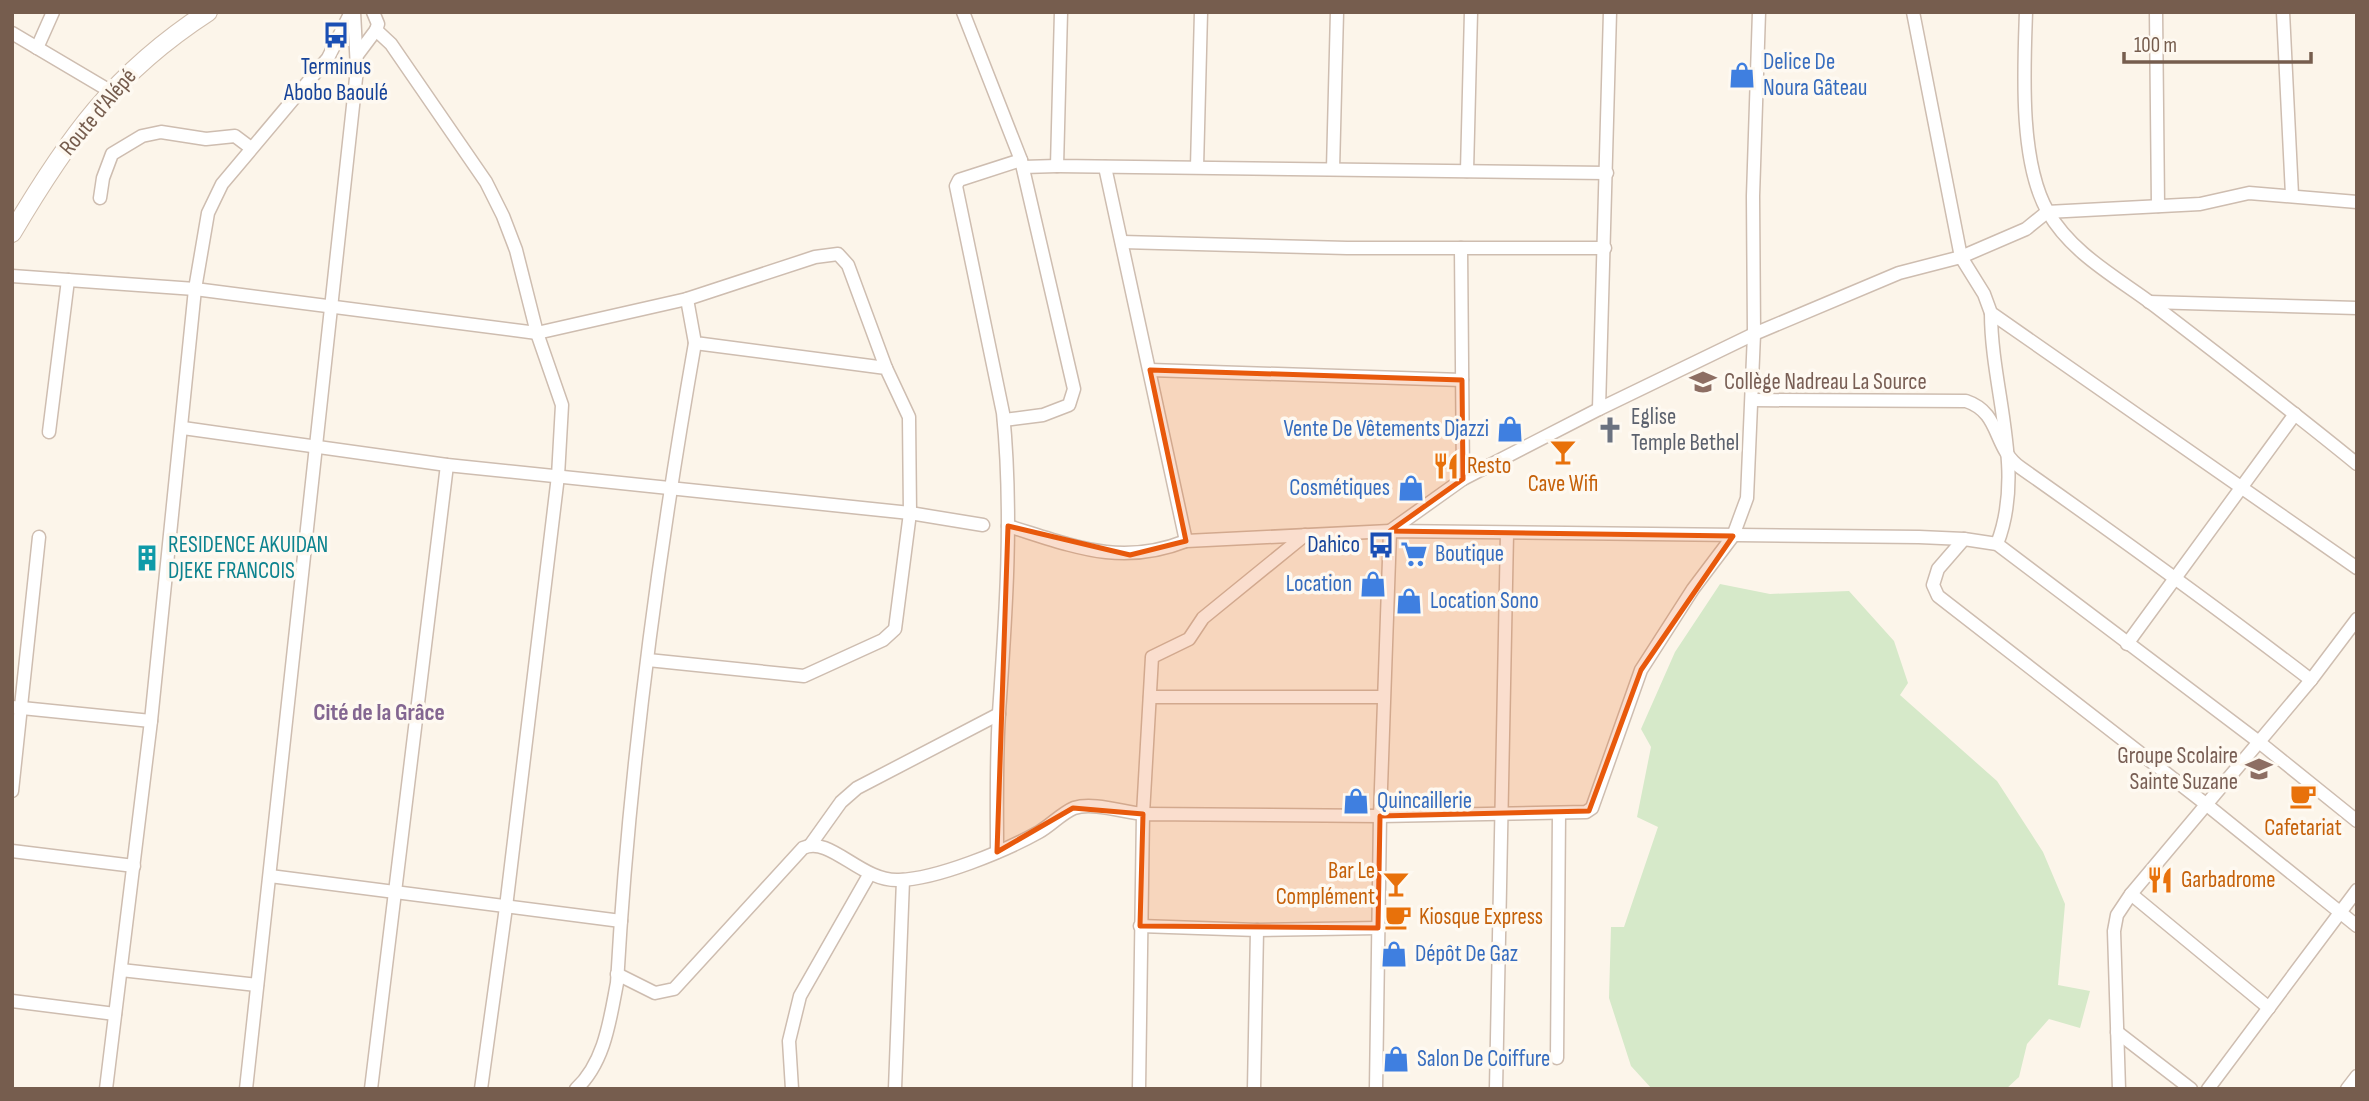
<svg xmlns="http://www.w3.org/2000/svg" width="2369" height="1101" viewBox="0 0 2369 1101" font-family="'Sofia Sans Condensed',sans-serif">
	<style>
		.green { fill: #d6e9c9 }
		.lines { fill: none; stroke-linecap: round; stroke-linejoin: round }
		.minor-casing { stroke: #cebdb0; stroke-width: 15 }
		.secondary-casing { stroke: #d0beae; stroke-width: 20 }
		.minor { stroke: #fff; stroke-width: 12 }
		.secondary { stroke: #fff; stroke-width: 18 }
		.marked { fill: #e8590c; fill-opacity: 0.2; stroke: #e8590c; stroke-width: 5; stroke-linejoin: round }
		.labels { text-anchor: middle; dominant-baseline: central; stroke-width: 7; stroke-linejoin: round; paint-order: stroke }
		.shop-label { font-size: 23px; fill: #366cbe; stroke: #fef9f1; text-anchor: start }
		.transit-label { font-size: 23px; fill: #164399; stroke: #fef9f1 }
		.street-label { font-size: 23px; fill: #765d4e; stroke: #fef9f1 }
		.education-label { font-size: 23px; fill: #785e54; stroke: #fef9f1; text-anchor: start }
		.worship-label { font-size: 23px; fill: #5b616d; stroke: #fef9f1; text-anchor: start }
		.food-label { font-size: 23px; fill: #c56008; stroke: #fef9f1; text-anchor: start }
		.culture-label { font-size: 23px; fill: #0d838f; stroke: #fef9f1; text-anchor: start }
		.neighbourhood-label { font-size: 24px; font-weight: bold; fill: #836691; stroke: #fef9f1 }
	</style>
	<rect width="100%" height="100%" fill="#fcf5ea"/>
	<!-- green -->
	<path class="green" d="M1720,584L1770,594L1849,591L1894,641L1908,683L1900,695L1997,781L2043,852L2065,904L2058,985L2090,991L2080,1028L2049,1019L2027,1044L2019,1077L2006,1089H1652L1631,1066L1609,998L1611,927H1624L1658,827L1637,817L1651,747L1641,729L1675,652Z"/>
	<g class="lines">
		<!-- minor casing -->
		<g class="minor-casing">
			<g id="minor">
				<path d="M373,12L378,24L376,30L391,44L486,182L503,216L516,250L537,333L562,405L558,476L506,907L481,1089"/>
				<path d="M963,12L1021,160L1074,389L1069,405L1043,415L1004,420"/>
				<path d="M1061,12L1057,166L1607,173"/>
				<path d="M1913,12L1961,257L1984,294L1991,313L2357,568"/>
				<path d="M2026,12C2024,69 2019,162 2048,212C2072,254 2118,278 2155,306C2223,358 2291,410 2357,464"/>
				<path d="M2156,12L2158,206"/>
				<path d="M2283,12L2292,195"/>
				<path d="M12,33L110,91"/>
				<path d="M37,48L53,12"/>
				<path d="M358,54L376,30"/>
				<path d="M1023,167L1057,166"/>
				<path d="M1105,167L1186,541"/>
				<path d="M1197,167L1201,12"/>
				<path d="M1333,169L1337,12"/>
				<path d="M1467,171L1471,12"/>
				<path d="M100,198L103,178L112,154L142,136L161,132L206,139L235,136L251,148"/>
				<path d="M1122,242L1347,248H1605"/>
				<path d="M1461,248L1463,479"/>
				<path d="M12,276L195,289L537,333L687,299L695,343L886,368L909,417L910,513L895,629L883,640L804,676L648,660"/>
				<path d="M687,299L815,257L838,254L848,265L886,368"/>
				<path d="M2149,302L2357,308"/>
				<path d="M1991,313C1991,390 2026,470 1997,544"/>
				<path d="M1150,370L1462,380"/>
				<path d="M1752,400L1966,401C2002,413 1992,448 2021,468C2119,537 2216,607 2311,680"/>
				<path d="M1599,409L1610,12"/>
				<path d="M183,428L447,465L910,513L983,525"/>
				<path d="M49,432L68,280"/>
				<path d="M1008,526C1073,546 1120,567 1186,541L1390,531L1919,537L1964,539L1997,544L2259,742L2357,821"/>
				<path d="M1964,539L1938,569L1933,585L1938,596L2207,805L2357,926"/>
				<path d="M2127,644L2295,414"/>
				<path d="M1150,697H1383"/>
				<path d="M12,707L151,721"/>
				<path d="M12,791L39,537"/>
				<path d="M811,844L841,802L857,788L999,714"/>
				<path d="M12,851L134,866"/>
				<path d="M997,852C997,806 996,759 999,713C1006,613 1013,513 1003,413L956,186L959,180L1021,160"/>
				<path d="M270,876L621,921"/>
				<path d="M2131,894L2269,1008"/>
				<path d="M1140,926L1257,930L1378,928"/>
				<path d="M121,970L257,985"/>
				<path d="M617,974L655,993L674,989L803,848C830,835 861,882 899,880C937,879 1005,851 1039,832C1051,825 1062,813 1074,808C1093,802 1123,812 1143,814L1152,657L1189,639L1203,618L1305,535"/>
				<path d="M12,1001L115,1014"/>
				<path d="M2117,1032L2191,1089"/>
				<path d="M1557,1058L1559,813"/>
				<path d="M106,1089L151,721L195,289L208,213L222,184L328,58L351,12"/>
				<path d="M246,1089L357,69L354,12"/>
				<path d="M371,1089L447,465"/>
				<path d="M576,1089C605,1062 610,1019 617,983C629,768 658,554 695,343"/>
				<path d="M792,1089L789,1041L800,996L869,875"/>
				<path d="M895,1089L903,880"/>
				<path d="M1139,1089L1143,814L1380,816L1586,812L1592,808L1641,670L1693,589L1733,536L1747,498L1754,334L1753,196L1759,12"/>
				<path d="M1254,1089L1257,930"/>
				<path d="M1376,1089L1380,816L1390,531L1463,479L1599,409L1754,334L1899,273L1961,257L2026,229L2047,212L2200,204L2249,193L2357,202"/>
				<path d="M1496,1089L1507,533"/>
				<path d="M2119,1089L2114,931L2117,915L2131,894L2311,680L2357,619"/>
				<path d="M2208,1089L2357,890"/>
				<path d="M2347,1089L2357,1076"/>
			</g>
		</g>
		<!-- secondary casing -->
		<g class="secondary-casing">
			<path id="secondary" d="M12,233C68,138 114,73 208,12"/>
		</g>
		<!-- minor -->
		<use href="#minor" class="minor"/>
		<!-- secondary -->
		<use href="#secondary" class="secondary"/>
	</g>
	<!-- marked area -->
	<path class="marked" d="M1150,370L1462,380L1463,479L1390,531L1733,536L1641,670L1589,811L1380,816L1378,928L1140,926L1143,814L1073,808L997,852L1008,526L1130,555L1186,541Z"/>
	<!-- icons -->
	<defs>
		<g id="bus-bare" transform="scale(2.1)"><path d="M-5-6H5V4H4V6H2V4H-2V6H-4V4H-5ZM-3.5-4V0h7V-4ZM-3.5 1.2v1.5H-2V1.2ZM2 1.2v1.5H3.5V1.2Z" fill="#1a4fb4" stroke="#fef9f1" stroke-width="2.5" paint-order="stroke"/></g>
		<g id="shop-bare" transform="scale(2.1)"><path d="M-5-2.5h2.3a2.7 3.5 0 0 1 5.4 0H5L5.5 6h-11ZM-1.5-2.5h3a1.5 2.3 0 0 0-3 0Z" fill="#3f7fe0" stroke="#fef9f1" stroke-width="2.5" paint-order="stroke"/></g>
		<g id="school-bare" transform="scale(2.1)"><path d="M0-5L7-2L0 1L-7-2ZM-4 1L0 2.5L4 1V4Q0 6-4 4Z" fill="#8d6e63" stroke="#fef9f1" stroke-width="2.5" paint-order="stroke"/></g>
		<g id="church-bare" transform="scale(2.1)"><path d="M-1.2-6h2.4v3.5h3.3v2.4h-3.3V6h-2.4V-.1h-3.3v-2.4h3.3Z" fill="#6b7280" stroke="#fef9f1" stroke-width="2.5" paint-order="stroke"/></g>
		<g id="bar-bare" transform="scale(2.1)"><path d="M-6-5H6L.8 .8V4.5H3.5V6h-7V4.5H-.8V.8Z" fill="#e8710a" stroke="#fef9f1" stroke-width="2.5" paint-order="stroke"/></g>
		<g id="restaurant-bare" transform="scale(2.1)"><path d="M-5-6h1v4h1v-4h1v4h1v-4h1v5L-1.5 .5V6h-2V.5L-5-1ZM5-6V6H3V1.5H1.5Q1.5-4 5-6Z" fill="#e8710a" stroke="#fef9f1" stroke-width="2.5" paint-order="stroke"/></g>
		<g id="supermarket-bare" transform="scale(2.1)"><path d="M-6-5.5h2.5l.6 2H6L4.5 2H-2.5L-4.4-4H-6ZM-1.5 3.2a1.3 1.3 0 1 0 .1 0ZM3 3.2a1.3 1.3 0 1 0 .1 0Z" fill="#3f7fe0" stroke="#fef9f1" stroke-width="2.5" paint-order="stroke"/></g>
		<g id="building-bare" transform="scale(2.1)"><path d="M-4-6H4V6H1V3H-1V6H-4ZM-2.5-4.3h1.7v1.8h-1.7ZM.8-4.3h1.7v1.8H.8ZM-2.5-1h1.7V.8h-1.7ZM.8-1h1.7V.8H.8Z" fill="#0f9aa8" stroke="#fef9f1" stroke-width="2.5" paint-order="stroke"/></g>
		<g id="cafe-bare" transform="scale(2.1)"><path d="M-5.5-4.5H6V0H3Q3 3.5 0 3.5H-2.5Q-5.5 3.5-5.5 0ZM3-3.2v2h1.7v-2ZM-6 4.5H4V6H-6Z" fill="#e8710a" stroke="#fef9f1" stroke-width="2.5" paint-order="stroke"/></g>
	</defs>
	<g fill-rule="evenodd">
		<use href="#bus-bare" x="336" y="35"/>
		<use href="#shop-bare" x="1742" y="75"/>
		<use href="#school-bare" x="1703" y="382"/>
		<use href="#shop-bare" x="1510" y="429"/>
		<use href="#church-bare" x="1610" y="430"/>
		<use href="#bar-bare" x="1563" y="452"/>
		<use href="#restaurant-bare" x="1446" y="466"/>
		<use href="#shop-bare" x="1411" y="488"/>
		<use href="#bus-bare" x="1381" y="545"/>
		<use href="#supermarket-bare" x="1414" y="554"/>
		<use href="#building-bare" x="147" y="558"/>
		<use href="#shop-bare" x="1373" y="584"/>
		<use href="#shop-bare" x="1409" y="601"/>
		<use href="#school-bare" x="2259" y="769"/>
		<use href="#cafe-bare" x="2303" y="796"/>
		<use href="#shop-bare" x="1356" y="801"/>
		<use href="#restaurant-bare" x="2160" y="880"/>
		<use href="#bar-bare" x="1396" y="884"/>
		<use href="#cafe-bare" x="1398" y="917"/>
		<use href="#shop-bare" x="1394" y="954"/>
		<use href="#shop-bare" x="1396" y="1059"/>
	</g>
	<g class="labels">
		<!-- shop labels -->
		<g class="shop-label">
			<text x="1763" y="62">Delice De<tspan x="1763" dy="26">Noura Gâteau</tspan></text>
			<text x="1489" y="429" text-anchor="end">Vente De Vêtements Djazzi</text>
			<text x="1390" y="488" text-anchor="end">Cosmétiques</text>
			<text x="1435" y="554">Boutique</text>
			<text x="1352" y="584" text-anchor="end">Location</text>
			<text x="1430" y="601">Location Sono</text>
			<text x="1377" y="801">Quincaillerie</text>
			<text x="1415" y="954">Dépôt De Gaz</text>
			<text x="1417" y="1059">Salon De Coiffure</text>
		</g>
		<!-- transit labels -->
		<g class="transit-label">
			<text x="336" y="67">Terminus<tspan x="336" dy="26">Abobo Baoulé</tspan></text>
			<text x="1360" y="545" text-anchor="end">Dahico</text>
		</g>
		<!-- street labels -->
		<g class="street-label">
			<text transform="translate(98 112) rotate(-50)">Route d'Alépé</text>
		</g>
		<!-- education labels -->
		<g class="education-label">
			<text x="1724" y="382">Collège Nadreau La Source</text>
			<text x="2238" y="756" text-anchor="end">Groupe Scolaire<tspan x="2238" dy="26">Sainte Suzane</tspan></text>
		</g>
		<!-- worship labels -->
		<g class="worship-label">
			<text x="1631" y="417">Eglise<tspan x="1631" dy="26">Temple Bethel</tspan></text>
		</g>
		<!-- food labels -->
		<g class="food-label">
			<text x="1467" y="466">Resto</text>
			<text x="1563" y="484" text-anchor="middle">Cave Wifi</text>
			<text x="2303" y="828" text-anchor="middle">Cafetariat</text>
			<text x="1375" y="871" text-anchor="end">Bar Le<tspan x="1375" dy="26">Complément</tspan></text>
			<text x="2181" y="880">Garbadrome</text>
			<text x="1419" y="917">Kiosque Express</text>
		</g>
		<!-- culture labels -->
		<g class="culture-label">
			<text x="168" y="545">RESIDENCE AKUIDAN<tspan x="168" dy="26">DJEKE FRANCOIS</tspan></text>
		</g>
		<!-- neighbourhood labels -->
		<g class="neighbourhood-label">
			<text x="379" y="712">Cité de la Grâce</text>
		</g>
	</g>
	<!-- border -->
	<rect width="2369" height="1101" fill="none" stroke="#765d4e" stroke-width="28"/>
	<!-- scale -->
	<path d="M2124 52v10h187v-10" fill="none" stroke="#765d4e" stroke-width="3.5"/>
	<text x="2134" y="52" font-size="21" fill="#765d4e" stroke="#fef9f1" stroke-width="5" paint-order="stroke">100 m</text>
</svg>
